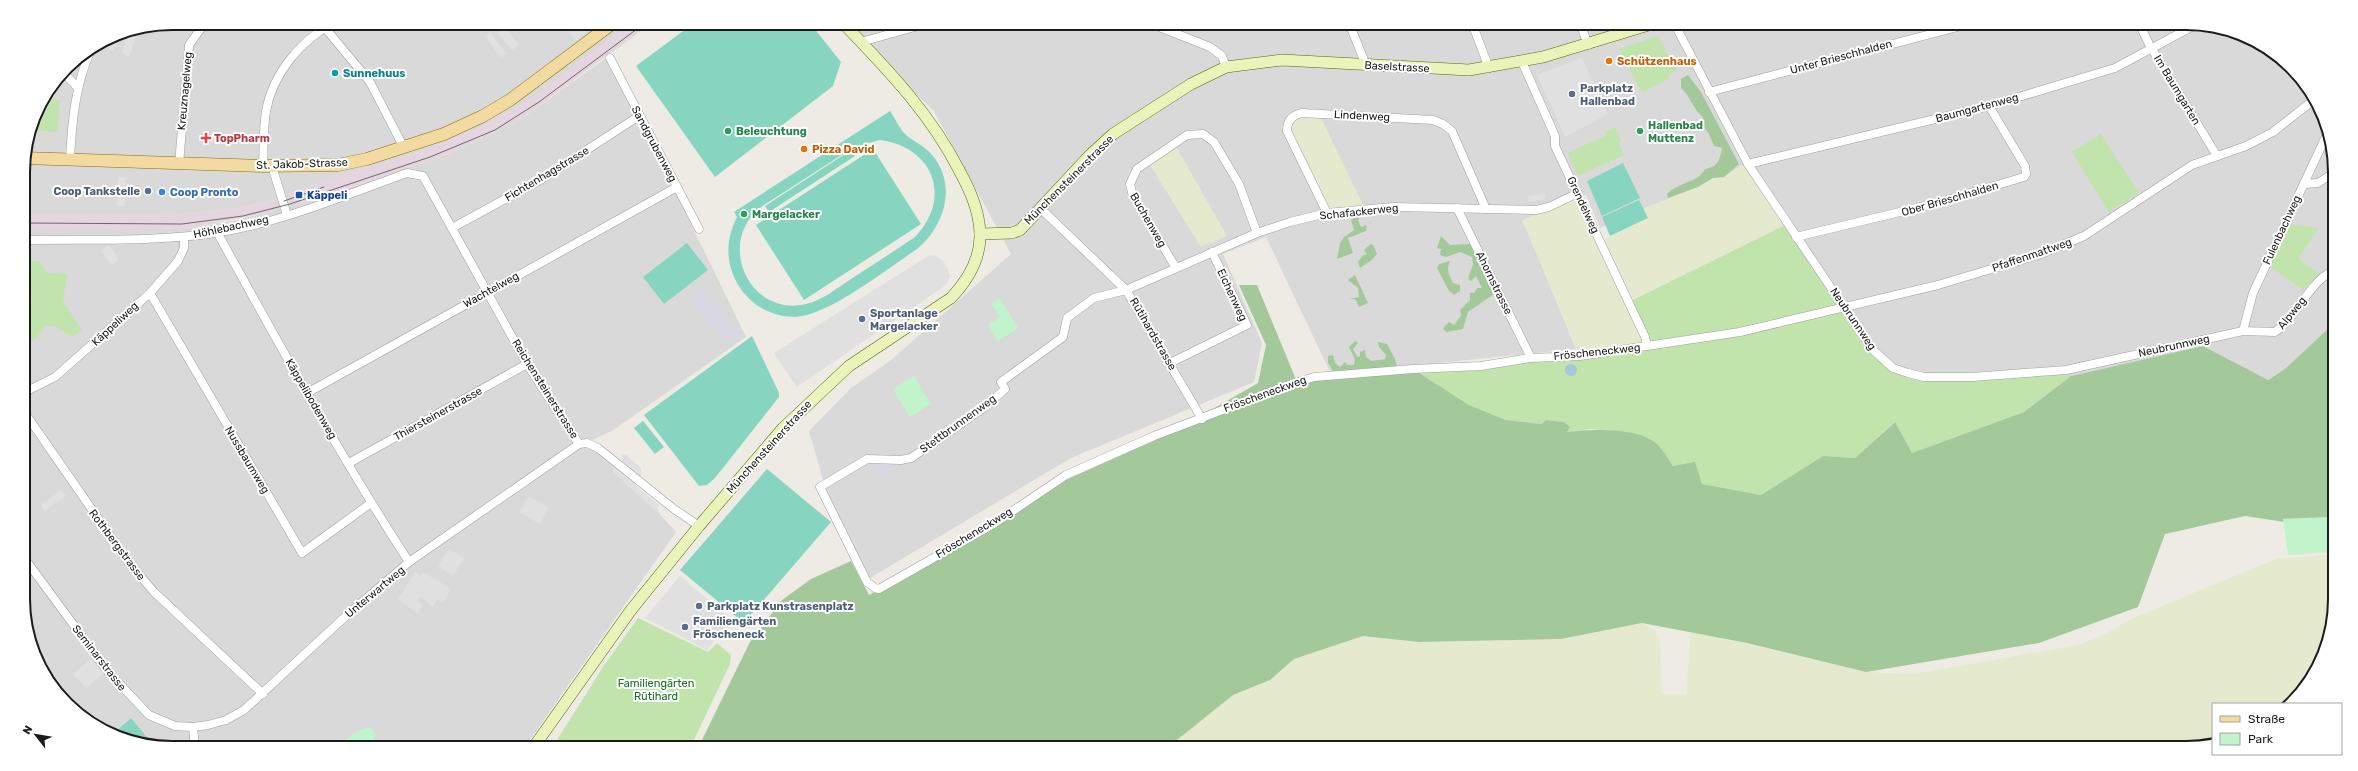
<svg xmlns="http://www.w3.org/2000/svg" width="2358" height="771" viewBox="0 0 2358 771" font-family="Rubik,sans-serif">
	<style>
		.residential { fill: #dad9d9 }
		.industrial { fill: #e5d5e0 }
		.farmland { fill: #e5eacf }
		.grass { fill: #c1e3ac }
		.forest { fill: #a3c99b }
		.park { fill: #c2f4cc }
		.pitch { fill: #87d5c1; fill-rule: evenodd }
		.parking { fill: #e0e0e0 }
		.plaza { fill: #d9d7e2 }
		.water { fill: #a7c6d7 }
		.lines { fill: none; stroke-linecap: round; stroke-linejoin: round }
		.street-casing { stroke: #a0a0a0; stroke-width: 9 }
		.secondary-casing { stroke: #54680e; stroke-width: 12 }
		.primary-casing { stroke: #886e0d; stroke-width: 13 }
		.street { stroke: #fff; stroke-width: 8 }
		.secondary { stroke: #e9f3ba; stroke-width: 11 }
		.primary { stroke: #f3daa1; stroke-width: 12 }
		.tram { stroke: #6a6a6a; stroke-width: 1 }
		.food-dot { fill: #e8710a; stroke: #fff; stroke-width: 1.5 }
		.culture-dot { fill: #0f9aa8; stroke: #fff; stroke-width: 1.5 }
		.service-dot { fill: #5c6f8a; stroke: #fff; stroke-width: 1.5 }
		.leisure-dot { fill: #2e9e5b; stroke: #fff; stroke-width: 1.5 }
		.health-dot { fill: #e0444e; stroke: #fff; stroke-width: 1.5 }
		.shop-dot { fill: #3f7fe0; stroke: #fff; stroke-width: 1.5 }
		.transit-dot { fill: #1a4fb4; stroke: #fff; stroke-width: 1.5 }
		.labels { text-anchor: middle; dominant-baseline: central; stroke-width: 4; stroke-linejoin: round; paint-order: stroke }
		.street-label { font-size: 11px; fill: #1c1c1c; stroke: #fff }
		.food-label { font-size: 11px; font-weight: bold; fill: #c56008; stroke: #fff; text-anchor: start }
		.culture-label { font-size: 11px; font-weight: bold; fill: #0d838f; stroke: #fff; text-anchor: start }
		.service-label { font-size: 11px; font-weight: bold; fill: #4e5e75; stroke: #fff; text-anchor: start }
		.leisure-label { font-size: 11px; font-weight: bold; fill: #27864d; stroke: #fff; text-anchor: start }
		.health-label { font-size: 11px; font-weight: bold; fill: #be3a42; stroke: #fff; text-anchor: start }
		.shop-label { font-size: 11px; font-weight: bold; fill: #366cbe; stroke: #fff; text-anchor: start }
		.transit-label { font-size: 11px; font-weight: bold; fill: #164399; stroke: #fff; text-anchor: start }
		.park-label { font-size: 11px; fill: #157027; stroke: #fff }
		.rim { fill: none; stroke: #1c1c1c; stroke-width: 2 }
	</style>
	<rect width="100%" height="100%" fill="#edebe3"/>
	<!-- residential -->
	<g class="residential">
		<path d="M172,23H632L534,97L479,129L405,157L357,170L289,194L294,205H301L451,153L515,123L609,56L746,337L612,431L592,440L676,532L524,748H172L133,743L90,723L60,697L38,665L26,628L24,229H160L195,227L237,220L276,210L274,200L239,208L172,215L24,214L23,163L34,115L67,67L115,34Z"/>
		<path d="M841,23H2186L2225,28L2269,48L2298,74L2320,106L2332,143L2331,326L2286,368L2267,380L2203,346L2071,376L1895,383L1742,165L1724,177L1713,178L1698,187L1600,228L1586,195L1523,220L1576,349L1331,374L1266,237L1223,254L1262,343L1254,382L1071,458L870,578L827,494L809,431L851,388L890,361L1011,254L934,111Z"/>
	</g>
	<!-- industrial -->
	<g class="industrial">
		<path d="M632,23H652L515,123L451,153L362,185L301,205L294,206L289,194L294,191L357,170L405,157L479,129L534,97Z"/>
		<path d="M275,200L276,211L195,227L160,229H24V214L172,215L239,208Z"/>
	</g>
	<!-- farmland -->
	<g class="farmland">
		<path d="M1302,113L1319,114L1365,209L1327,213L1287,126Z"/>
		<path d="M1177,148L1227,236L1201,247L1150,165Z"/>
		<path d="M1742,165L1785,225L1629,302L1647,346L1580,356L1522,220L1580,199L1600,241L1648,219L1644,208L1698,187L1713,178L1724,177Z"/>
		<path d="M2330,555V638L2310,681L2289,704H2213V744L2195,748H1163L1177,740L1233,695L1270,680L1294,659L1363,636L1419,642L1561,639L1642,623L1654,630L1660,640L1662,694L1686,695L1691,632L1747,643L1866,672L1913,674L2079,645L2103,635L2133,618L2276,559Z"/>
	</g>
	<!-- grass -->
	<g class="grass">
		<path d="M1658,36L1677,71L1669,74V79L1642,92L1619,49Z"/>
		<path d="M45,99L60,100L57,132L31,130L34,115Z"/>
		<path d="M1615,127L1621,140L1619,144L1624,155L1578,176L1568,153L1607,135L1605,132Z"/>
		<path d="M2101,134L2139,193L2109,212L2072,152Z"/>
		<path d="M1787,224L1885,361L1924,377L2066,370L2071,376L2024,412L1912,453L1894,422L1855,458L1823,456L1761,495L1702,484L1673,466L1659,446L1649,439L1613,431L1590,429L1566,432L1570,427L1564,422L1546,420L1541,424L1506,420L1469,405L1413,369L1647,346L1629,302Z"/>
		<path d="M2289,224L2319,228L2298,258L2320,274L2303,290L2269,266Z"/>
		<path d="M24,261H38L48,273L67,274L63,302L82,330L71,337L56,326H46L34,340L24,343V312L30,307L33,297L24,283Z"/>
		<path d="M638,618L708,652L717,643L731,655L730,664L690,748H552L603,667Z"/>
	</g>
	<!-- forest -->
	<g class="forest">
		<path d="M1688,75L1701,92L1739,164L1724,177L1713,178L1698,187L1668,198L1667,194C1678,182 1698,183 1705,169C1718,167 1720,160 1722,148L1714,146L1709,134L1703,126V117C1693,110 1691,97 1681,88V79Z"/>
		<path d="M1359,212L1361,214L1358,220L1361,227L1367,225L1366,231L1348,238L1353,253L1337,259L1340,243L1344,237L1354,230L1351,220Z"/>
		<path d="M1441,236L1450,245L1471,244L1494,294L1468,312L1463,329L1446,332L1443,328L1449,322L1454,325L1461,316L1460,310L1470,300V293H1474L1477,288H1482L1476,276L1471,281L1468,279L1473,264L1472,257L1460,252L1446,257L1440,255L1441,249L1437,248Z"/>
		<path d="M1371,244L1373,245L1377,254L1372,260L1360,268L1358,262L1363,255L1367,254L1364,250Z"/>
		<path d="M1450,261C1446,269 1449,275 1453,283L1460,285V291L1454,295L1449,291L1437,268L1439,264Z"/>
		<path d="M1355,275L1368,303L1359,307L1355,299H1349L1359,297L1358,288L1348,280Z"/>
		<path d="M1239,285H1257L1297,382L1413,369L1469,405L1506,420L1541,424L1546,420L1564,422L1570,427L1567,432C1591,429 1640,427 1658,445C1664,451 1668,459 1673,466L1695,462L1702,484L1761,495L1823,456L1855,458L1895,422L1912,453L2024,412L2071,376L2203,346L2268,380L2286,368L2331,326L2330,529L2245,516L2165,534L2138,607L2039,643L1866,672L1747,643L1642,623L1561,639L1419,642L1363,636L1294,659L1270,680L1233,695L1177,740L1163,748H698L750,642L782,600L811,579L851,561L869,595L999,524L1068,479L1171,433L1258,383L1266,345Z"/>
		<path d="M1355,341L1358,343L1353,349L1357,357L1360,356V352L1365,350L1366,357L1371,361L1385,359L1386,355L1379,347L1378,342L1387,344L1395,359L1397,366L1334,373L1328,363V356L1333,355L1335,363L1340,367L1345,362L1347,365H1354L1355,359L1349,347Z"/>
	</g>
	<!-- park -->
	<g class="park">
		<path d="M1000,298L1018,328L998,341L988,325L1000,317L991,304Z"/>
		<path d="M914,376L931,404L910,417L893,389Z"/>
		<path d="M2330,517V552L2288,555L2283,519Z"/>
		<path d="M370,727L376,735L369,748H342C346,735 358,730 370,727Z"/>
	</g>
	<!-- pitch -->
	<g class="pitch">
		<path d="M694,23H810L841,62L833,86L715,177L636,66Z"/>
		<path d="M890,111C895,118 899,128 905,134C912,141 924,145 932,155C958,185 944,227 917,249C889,268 838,307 807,315C780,322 751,308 737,283C725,261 726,239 737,217L734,212ZM880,140C933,147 953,197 915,237C894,251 873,265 851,279C837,288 823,300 806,304C748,318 714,239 764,205L854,147Z"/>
		<path d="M873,149L921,224L804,300L756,225Z"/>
		<path d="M851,150L855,156L769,212L765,206Z"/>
		<path d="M1623,163L1640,198L1602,216L1587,181Z"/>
		<path d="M1639,200L1648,218L1610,236L1602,217Z"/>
		<path d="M687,243L708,270L664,304L643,277Z"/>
		<path d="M752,336L779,393V397L715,478L707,485L699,486L644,415Z"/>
		<path d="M643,421L664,447L655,454L634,428Z"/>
		<path d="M767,469L831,522L744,623L680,570Z"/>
		<path d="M131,718L154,746L133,743L113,734Z"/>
	</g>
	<!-- parking -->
	<g class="parking">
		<path d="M573,23H598L576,41L566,28Z"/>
		<path d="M505,27L519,45L512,50L498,33Z"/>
		<path d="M130,31L134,32L135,41L129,57L121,53Z"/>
		<path d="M490,32L506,54L501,58L485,36Z"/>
		<path d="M122,33L113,51L107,47L113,36Z"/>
		<path d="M1582,58L1608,114L1565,137L1537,75Z"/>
		<path d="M118,177L126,178L125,206H117Z"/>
		<path d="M1545,193V199L1529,202L1528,196Z"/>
		<path d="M109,245L119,260L111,265L101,250Z"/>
		<path d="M934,255L944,262L947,267L950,276L946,285L797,387L774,353L928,256Z"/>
		<path d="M622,455H626L641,468V477L622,461Z"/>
		<path d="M614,463L637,482L636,486L659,505L658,513L613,472Z"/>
		<path d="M61,490L66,496L45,511L41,505Z"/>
		<path d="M529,496L549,508L540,524L519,512Z"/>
		<path d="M449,549L464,558L453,576L438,566Z"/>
		<path d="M415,572L421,575L423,572L451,589L443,603L437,599L433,607L420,596L417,601L423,605L418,614L398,599Z"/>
		<path d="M680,576L732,620L707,650L645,618Z"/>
		<path d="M91,659L103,674L86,688L73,674Z"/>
	</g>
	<!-- plaza -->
	<g class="plaza">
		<path d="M704,287L741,337L727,347L689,298Z"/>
		<path d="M877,452L901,460L904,462L877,480L867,459Z"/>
	</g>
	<!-- water -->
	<circle class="water" cx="1571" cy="370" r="6"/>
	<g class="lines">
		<!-- street casing -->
		<g class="street-casing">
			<g id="street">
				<path d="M321,23L370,82L404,148"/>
				<path d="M1149,23L1210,47L1222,56L1226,67"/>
				<path d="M1349,23L1366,65"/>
				<path d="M1472,23L1489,68"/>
				<path d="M1580,23L1588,45"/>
				<path d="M1674,23L1748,164L1872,349L1893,368L1908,373L1924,377H1972L2066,370L2243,331L2275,332C2298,316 2307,285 2332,271"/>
				<path d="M2139,23L2149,44L2217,156"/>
				<path d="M861,42L929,23"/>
				<path d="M610,58L699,229"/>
				<path d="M1522,62L1555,136V146L1645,337L1647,346"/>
				<path d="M63,72L78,88"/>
				<path d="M1709,92L1973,23"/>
				<path d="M70,159C72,122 75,85 91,50"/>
				<path d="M179,164L189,45L205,23"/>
				<path d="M1748,164L1989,106L2115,68L2197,24"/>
				<path d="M263,166C264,148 263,129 266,111C273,73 300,42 332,23"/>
				<path d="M272,166L287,215"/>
				<path d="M2304,184L2318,183L2332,174"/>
				<path d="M1578,193L1549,207L1536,210L1393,207L1327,213L1290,222L1257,233L1126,290L1094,298L1067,318L1063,337L1001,382L1005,389L985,407L911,458L901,460L867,459L820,487L867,582L875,588L879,589L995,523L1066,475L1154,436L1283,387L1314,377L1413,369L1481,366L1530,358L1580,356L1740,332L1938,285L2041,254L2084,236L2192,165L2246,146L2273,132L2315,99"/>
				<path d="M1040,208L1126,290L1202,419"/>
				<path d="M1457,208L1531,358"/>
				<path d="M1327,213L1287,131C1287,121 1292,115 1302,113L1433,120L1443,124L1452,131L1486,209"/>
				<path d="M452,228L542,179L639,116"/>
				<path d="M217,232C279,344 340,456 409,562"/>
				<path d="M1796,237L1937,203L2024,177L2026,174L2025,166L1989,106"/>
				<path d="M24,240C87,239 153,242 215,233C281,223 345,195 407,173L423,176L527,364L579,444L587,443L598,448L674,509L699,526"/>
				<path d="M1176,268L1133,196L1130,184L1137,169L1187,135L1203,134L1214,142L1239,184L1257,233"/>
				<path d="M150,293L302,553L371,503"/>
				<path d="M2243,331L2253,293L2328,132"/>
				<path d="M1170,363L1247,325L1212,252"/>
				<path d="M25,392L55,377L150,293L178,261L184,248V237"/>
				<path d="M307,393L677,187"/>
				<path d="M25,413L129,563L154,592L263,694"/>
				<path d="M349,463L527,364"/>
				<path d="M25,559L109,673L149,715L175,726L193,727L208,725L226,720L244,710L347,615L409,562L579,444"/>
				<path d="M193,727L195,748"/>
			</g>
		</g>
		<!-- secondary casing -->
		<g class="secondary-casing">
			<g id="secondary">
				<path d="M980,234L1012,233L1020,230L1090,155L1113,134L1191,84L1226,67L1282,60L1469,70L1543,57L1655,23"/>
				<path d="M533,748L631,610L699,526L783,428L849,366L951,298C968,280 981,258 980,233C979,210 970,190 959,170C930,113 887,69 843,23"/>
			</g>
		</g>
		<!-- primary casing -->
		<g class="primary-casing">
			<path id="primary" d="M24,158L263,166L338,165L367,159L444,134L483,116L510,100L613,23"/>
		</g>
		<!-- street -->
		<use href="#street" class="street"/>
		<!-- secondary -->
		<use href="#secondary" class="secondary"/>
		<!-- primary -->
		<use href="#primary" class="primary"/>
		<!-- tram -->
		<g class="tram">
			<path d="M284,201L324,187"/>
			<path d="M24,223L182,224L243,216L290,204L430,157L495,130L539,102L645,23"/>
		</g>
	</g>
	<!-- markers -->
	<g class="food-dot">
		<circle cx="1609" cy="61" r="4"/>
		<circle cx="804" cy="149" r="4"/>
	</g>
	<circle class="culture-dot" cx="335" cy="73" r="4"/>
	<g class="service-dot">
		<circle cx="1572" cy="94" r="4"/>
		<circle cx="148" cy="191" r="4"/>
		<circle cx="862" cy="319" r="4"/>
		<circle cx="699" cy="606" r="4"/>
		<circle cx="685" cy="627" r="4"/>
	</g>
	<g class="leisure-dot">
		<circle cx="728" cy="131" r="4"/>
		<circle cx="1640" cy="131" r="4"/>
		<circle cx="744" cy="214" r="4"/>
	</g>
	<path class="health-dot" d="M204 132h4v4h4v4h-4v4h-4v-4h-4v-4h4z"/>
	<circle class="shop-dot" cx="162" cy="192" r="4"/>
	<rect class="transit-dot" x="295" y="191" width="8" height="8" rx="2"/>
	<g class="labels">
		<!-- street labels -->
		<g class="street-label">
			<text transform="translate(1841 57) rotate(-15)">Unter Brieschhalden</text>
			<text transform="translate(1397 67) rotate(3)">Baselstrasse</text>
			<text transform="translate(2177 90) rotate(59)">Im Baumgarten</text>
			<text transform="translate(185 91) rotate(-85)">Kreuznagelweg</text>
			<text transform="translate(1977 108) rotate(-15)">Baumgartenweg</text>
			<text transform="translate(1362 116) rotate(3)">Lindenweg</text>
			<text transform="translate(654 144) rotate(62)">Sandgrubenweg</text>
			<text transform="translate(302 164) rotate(-2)">St. Jakob-Strasse</text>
			<text transform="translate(547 174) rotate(-31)">Fichtenhagstrasse</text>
			<text transform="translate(1069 180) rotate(-45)">Münchensteinerstrasse</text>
			<text transform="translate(1950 199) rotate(-16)">Ober Brieschhalden</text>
			<text transform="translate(1583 205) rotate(65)">Grendelweg</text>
			<text transform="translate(1359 212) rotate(-6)">Schafackerweg</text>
			<text transform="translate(1148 220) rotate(60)">Buchenweg</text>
			<text transform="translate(231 227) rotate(-12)">Höhlebachweg</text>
			<text transform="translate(2282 230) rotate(-65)">Fulenbachweg</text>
			<text transform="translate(2032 255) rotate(-19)">Pfaffenmattweg</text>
			<text transform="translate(1494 283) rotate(64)">Ahornstrasse</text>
			<text transform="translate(491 290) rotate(-29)">Wachtelweg</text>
			<text transform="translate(1232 295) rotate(65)">Eichenweg</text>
			<text transform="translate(2292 313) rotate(-51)">Alpweg</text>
			<text transform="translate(1853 319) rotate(56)">Neubrunnweg</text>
			<text transform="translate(115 324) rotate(-43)">Käppeliweg</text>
			<text transform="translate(1153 334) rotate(60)">Rütihardstrasse</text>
			<text transform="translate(2174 346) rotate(-12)">Neubrunnweg</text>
			<text transform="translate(1597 352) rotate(-6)">Fröscheneckweg</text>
			<text transform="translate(545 389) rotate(58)">Reichensteinerstrasse</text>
			<text transform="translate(1265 394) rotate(-20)">Fröscheneckweg</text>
			<text transform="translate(311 399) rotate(60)">Käppelibodenweg</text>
			<text transform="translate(438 414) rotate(-29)">Thiersteinerstrasse</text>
			<text transform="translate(958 424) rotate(-36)">Stettbrunnenweg</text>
			<text transform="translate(769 447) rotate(-48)">Münchensteinerstrasse</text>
			<text transform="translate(247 460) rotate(59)">Nussbaumweg</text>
			<text transform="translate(974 533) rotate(-31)">Fröscheneckweg</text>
			<text transform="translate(117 545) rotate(53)">Rothbergstrasse</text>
			<text transform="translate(375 592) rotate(-40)">Unterwartweg</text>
			<text transform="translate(99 658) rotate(52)">Seminarstrasse</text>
		</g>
		<!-- food labels -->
		<g class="food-label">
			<text x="1617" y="61">Schützenhaus</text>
			<text x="812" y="149">Pizza David</text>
		</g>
		<!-- culture labels -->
		<g class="culture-label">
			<text x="343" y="73">Sunnehuus</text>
		</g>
		<!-- service labels -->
		<g class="service-label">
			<text x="1580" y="88">Parkplatz<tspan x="1580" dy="13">Hallenbad</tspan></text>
			<text x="140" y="191" text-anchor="end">Coop Tankstelle</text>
			<text x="870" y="313">Sportanlage<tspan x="870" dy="13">Margelacker</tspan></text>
			<text x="707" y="606">Parkplatz Kunstrasenplatz</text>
			<text x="693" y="621">Familiengärten<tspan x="693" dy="13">Fröscheneck</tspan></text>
		</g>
		<!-- leisure labels -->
		<g class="leisure-label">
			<text x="1648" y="125">Hallenbad<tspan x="1648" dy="13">Muttenz</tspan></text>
			<text x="736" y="131">Beleuchtung</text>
			<text x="752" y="214">Margelacker</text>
		</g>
		<!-- health labels -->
		<g class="health-label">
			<text x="214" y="138">TopPharm</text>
		</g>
		<!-- shop labels -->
		<g class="shop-label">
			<text x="170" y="192">Coop Pronto</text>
		</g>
		<!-- transit labels -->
		<g class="transit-label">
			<text x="307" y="195">Käppeli</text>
		</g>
		<!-- park labels -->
		<g class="park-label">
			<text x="656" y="683">Familiengärten<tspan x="656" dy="13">Rütihard</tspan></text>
		</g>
	</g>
	<!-- crop -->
	<path d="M0 0H2358V771H0ZM172 30H2186A142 142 0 0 1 2328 172V599A142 142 0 0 1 2186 741H172A142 142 0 0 1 30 599V172A142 142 0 0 1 172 30Z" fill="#fff" fill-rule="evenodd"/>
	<path class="rim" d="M172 30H2186A142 142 0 0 1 2328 172V599A142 142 0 0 1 2186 741H172A142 142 0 0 1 30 599V172A142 142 0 0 1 172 30Z"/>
	<!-- legend -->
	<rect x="2212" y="703" width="130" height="52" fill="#ffffff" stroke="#a4a4a4"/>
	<rect x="2220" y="716" width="20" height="6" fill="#f3daa1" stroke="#a4a4a4"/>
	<text x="2248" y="723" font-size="12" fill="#1c1c1c">Straße</text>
	<rect x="2220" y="733" width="20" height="12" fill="#c2f4cc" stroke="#a4a4a4"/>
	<text x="2248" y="743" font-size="12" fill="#1c1c1c">Park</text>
	<!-- north arrow -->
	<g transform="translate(36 735) rotate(301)" stroke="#ffffff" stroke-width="3" paint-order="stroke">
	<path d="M0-3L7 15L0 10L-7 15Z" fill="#1c1c1c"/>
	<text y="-6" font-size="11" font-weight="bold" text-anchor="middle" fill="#1c1c1c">N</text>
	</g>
</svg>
